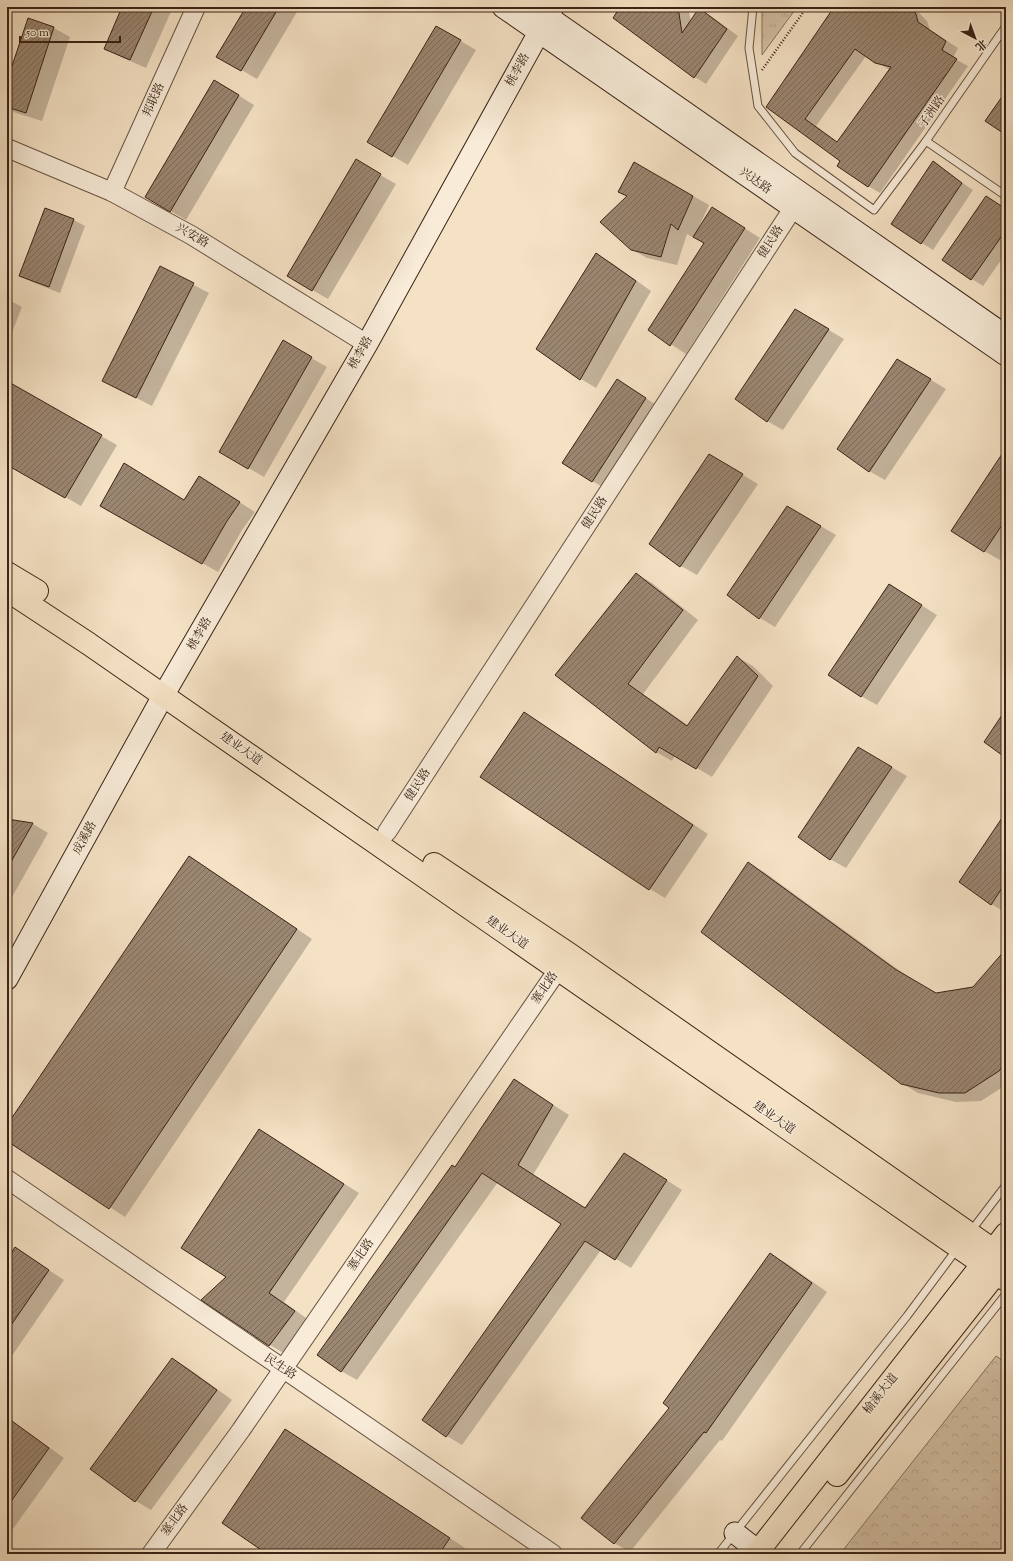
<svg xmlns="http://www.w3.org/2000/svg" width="1013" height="1561" viewBox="0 0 1013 1561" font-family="'Sorts Mill Goudy','Noto Serif SC',serif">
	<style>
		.grass { fill: url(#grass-tufts); stroke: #87725e }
		.park { fill: url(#park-crowns); stroke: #87725e }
		.shadow { fill: #0003; fill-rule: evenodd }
		.building { fill: url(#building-hatch); stroke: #392316; fill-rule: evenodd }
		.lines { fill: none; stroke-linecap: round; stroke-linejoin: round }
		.service-casing { stroke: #685342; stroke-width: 9 }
		.tertiary-casing { stroke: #685342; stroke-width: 20 }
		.secondary-casing { stroke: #392316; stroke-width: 23 }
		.primary-casing { stroke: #392316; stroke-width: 24 }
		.path { stroke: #392316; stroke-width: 2.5; stroke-dasharray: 1 2; stroke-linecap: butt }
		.service { stroke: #f8ecd9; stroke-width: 7 }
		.tertiary { stroke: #f8ecd9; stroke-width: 18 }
		.secondary { stroke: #f8ecd9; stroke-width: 21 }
		.primary { stroke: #f5e2c5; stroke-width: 22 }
		.labels { text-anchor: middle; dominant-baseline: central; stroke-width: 3; stroke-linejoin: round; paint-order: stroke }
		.street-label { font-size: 12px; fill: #392316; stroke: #f8ecd9 }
	</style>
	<defs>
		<pattern id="grass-tufts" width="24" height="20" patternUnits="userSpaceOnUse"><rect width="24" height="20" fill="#d5c2a7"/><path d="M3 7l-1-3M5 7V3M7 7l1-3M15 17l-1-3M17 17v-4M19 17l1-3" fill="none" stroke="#b8a68f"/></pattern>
		<pattern id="park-crowns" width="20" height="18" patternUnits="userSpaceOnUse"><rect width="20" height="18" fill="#d5c2a7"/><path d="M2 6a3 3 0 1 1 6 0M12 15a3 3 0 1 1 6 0" fill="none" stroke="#b8a68f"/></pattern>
		<pattern id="building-hatch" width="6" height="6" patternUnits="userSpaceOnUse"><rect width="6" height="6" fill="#9b8671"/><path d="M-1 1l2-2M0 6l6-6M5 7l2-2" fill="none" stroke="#7f6d5c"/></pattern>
	</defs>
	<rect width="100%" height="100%" fill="#f5e2c5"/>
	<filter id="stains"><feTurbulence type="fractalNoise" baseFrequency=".005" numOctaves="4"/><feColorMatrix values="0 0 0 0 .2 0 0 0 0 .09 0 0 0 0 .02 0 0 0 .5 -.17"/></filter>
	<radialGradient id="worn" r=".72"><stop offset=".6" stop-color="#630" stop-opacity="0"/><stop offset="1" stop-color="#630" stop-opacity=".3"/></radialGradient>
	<!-- grass -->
	<path class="grass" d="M762,7H797L762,55Z"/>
	<!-- park -->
	<path class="park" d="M996,1356L1006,1363V1554H840Z"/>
	<!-- shadow -->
	<g class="shadow">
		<path d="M123,7H173L146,68L121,57L105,48Z"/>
		<path d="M247,7H300L257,79L218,56Z"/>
		<path d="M621,7H688L691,22L699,9L711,16L738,36L706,84L695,77L614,18Z"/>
		<path d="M835,7H908L919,13L927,21L930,30L958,48L953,58L968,66L880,193L868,186L841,161L768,107ZM866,56L890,70L838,143L816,126Z"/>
		<path d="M28,20L54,28L70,37L42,121L16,113L7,108V85Z"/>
		<path d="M437,27L476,50L408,165L369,142Z"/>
		<path d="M215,81L254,105L186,220L147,197Z"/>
		<path d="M356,161L396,184L328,299L288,276Z"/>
		<path d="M634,163L709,205L698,229H699L713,208L760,238L686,354L649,330L705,243L695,236L694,238L687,234L677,265L647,258L631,249L628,196Z"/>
		<path d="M933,163L973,190L933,250L922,243Z"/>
		<path d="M46,209L74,220L85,226L60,293L32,282L20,276Z"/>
		<path d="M1006,209V253L983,286L972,279Z"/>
		<path d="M596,254L612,263L651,291L596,388L581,379L537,349Z"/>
		<path d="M160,267L209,293L152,406L103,381Z"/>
		<path d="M7,299L22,307L7,345Z"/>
		<path d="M795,310L844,339L783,430L767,421Z"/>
		<path d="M283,342L327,367L264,477L221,452Z"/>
		<path d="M898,360L946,389L885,480L869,471Z"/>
		<path d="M618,380L661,408L608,490L592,481Z"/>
		<path d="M7,383L117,445L81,506L7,464Z"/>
		<path d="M1006,450V551L1000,560L984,551Z"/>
		<path d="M709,455L758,484L697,575L681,566L650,543Z"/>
		<path d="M214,486L255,512L242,530L218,572L101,505L184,501Z"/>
		<path d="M788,507L836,535L775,627L760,618Z"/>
		<path d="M636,574L652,583L698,620L643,694L689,726L737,657L753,666L773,686L712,777L675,755L672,761L656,752L557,675Z"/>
		<path d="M889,585L937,615L877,705L861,696Z"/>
		<path d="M524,713L708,834L665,898L650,889Z"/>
		<path d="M858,748L907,776L846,868L830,859Z"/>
		<path d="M7,791L11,793L7,802Z"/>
		<path d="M1006,814V913L991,904Z"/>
		<path d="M7,820L33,824L48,833L7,906Z"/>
		<path d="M749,864L764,872L911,979L936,994L974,988L1006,951V1085L981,1101L956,1102L918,1093L902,1083Z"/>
		<path d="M205,867L312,939L125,1217L7,1140V1127Z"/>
		<path d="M514,1080L569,1115L533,1175L586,1209L640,1163L682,1190L631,1268L601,1250L462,1445L447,1436L562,1224L498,1182L357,1380L341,1371L456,1168Z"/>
		<path d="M259,1130L359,1193L284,1302L310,1321L285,1354L270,1345L203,1299L227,1277Z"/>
		<path d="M16,1249L64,1280L7,1363V1261Z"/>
		<path d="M770,1254L786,1263L827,1292L722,1441L720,1440L630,1552L614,1543L671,1407Z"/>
		<path d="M173,1359L188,1368L232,1400L151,1510L136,1501L92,1469Z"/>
		<path d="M12,1423L28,1432L64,1458L7,1537V1430Z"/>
		<path d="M286,1430L301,1439L465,1548L460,1554H269Z"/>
	</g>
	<!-- building -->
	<g class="building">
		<path d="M122,7H154L130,60L104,49Z"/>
		<path d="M246,7H279L241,71L216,57Z"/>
		<path d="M620,7H678L682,33L699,8L727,29L694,78L613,18Z"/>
		<path d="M834,7H909L916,14L918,22L946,41L942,50L957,59L868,187L837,166L840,161L766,107ZM855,49L875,63L891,67L837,142L805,119Z"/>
		<path d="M28,18L54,27L26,113L7,107V81Z"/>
		<path d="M436,26L461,40L392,157L367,142Z"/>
		<path d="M214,80L239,95L170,212L145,197Z"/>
		<path d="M1006,91V135L985,121Z"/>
		<path d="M356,159L381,174L312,291L287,276Z"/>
		<path d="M933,161L962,183L921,244L891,224Z"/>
		<path d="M634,162L693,196L678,230L671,224L661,257L631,250L600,222L627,196L618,192Z"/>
		<path d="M986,196L1006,209V230L971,280L942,260Z"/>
		<path d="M712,207L745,228L670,346L648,330L704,243L693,237Z"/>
		<path d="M45,208L74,219L49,287L19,276Z"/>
		<path d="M596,253L636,281L580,380L536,349Z"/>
		<path d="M160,266L194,283L136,398L102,381Z"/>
		<path d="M795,309L829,329L767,422L735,399Z"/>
		<path d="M283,340L312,357L248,469L219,452Z"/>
		<path d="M897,359L931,379L869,472L837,449Z"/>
		<path d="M617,379L646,398L592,482L562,463Z"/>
		<path d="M7,381L102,435L65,498L7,465Z"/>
		<path d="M1006,448V519L984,552L951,531Z"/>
		<path d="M709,454L743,474L680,567L649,544Z"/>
		<path d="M124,463L184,500L199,476L240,502L227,521L202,564L100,506Z"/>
		<path d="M787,506L821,526L759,619L727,595Z"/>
		<path d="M636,573L683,610L628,684L687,726L737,656L758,676L696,769L659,747L656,753L555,675Z"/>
		<path d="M889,584L922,605L861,697L828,675Z"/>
		<path d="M1006,709V758L984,742Z"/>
		<path d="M524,712L693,825L649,890L480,777Z"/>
		<path d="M858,747L892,767L830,860L798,837Z"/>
		<path d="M1006,812V882L991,905L959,882Z"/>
		<path d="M7,819L33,823L7,869Z"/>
		<path d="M189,856L297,929L109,1209L7,1141V1125Z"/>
		<path d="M748,862L895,969L936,993L973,987L1006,949V1061L999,1071L965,1093H939L901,1084L701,932Z"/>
		<path d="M514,1079L553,1105L518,1165L585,1208L624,1153L667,1180L615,1260L585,1241L446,1437L422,1420L561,1224L482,1173L341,1372L317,1355L452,1165L455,1167Z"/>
		<path d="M259,1129L344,1184L269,1293L295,1311L269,1346L201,1300L226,1277L181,1248Z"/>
		<path d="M15,1247L49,1270L7,1331V1260Z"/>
		<path d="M770,1253L812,1283L706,1433L704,1432L614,1544L581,1518L669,1408L663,1403Z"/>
		<path d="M172,1358L217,1390L135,1502L90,1469Z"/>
		<path d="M12,1421L49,1448L7,1507V1428Z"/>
		<path d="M285,1429L450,1538L439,1554H267L222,1523Z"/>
	</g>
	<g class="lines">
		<!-- service casing -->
		<g class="service-casing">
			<g id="service">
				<path d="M753,7L749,48L758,106L795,153L874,210L926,141L1006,26"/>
				<path d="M926,141L1006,196"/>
				<path d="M971,1231L1006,1185"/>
				<path d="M718,1554L907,1316L957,1249"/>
				<path d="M800,1554L1006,1294"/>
			</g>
		</g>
		<!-- tertiary casing -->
		<g class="tertiary-casing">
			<g id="tertiary">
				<path d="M7,148L112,192L191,235L367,344"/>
				<path d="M112,192L196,7"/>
				<path d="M387,832L801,196"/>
				<path d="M7,1179L553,1554"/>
				<path d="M151,1554L241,1430L566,958"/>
			</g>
		</g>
		<!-- secondary casing -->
		<g class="secondary-casing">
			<g id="secondary">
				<path d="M503,7L1006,355"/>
				<path d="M534,7L1006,336"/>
				<path d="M7,979L163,696L367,344L553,7"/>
				<path d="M735,1533L758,1551"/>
			</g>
		</g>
		<!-- primary casing -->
		<g class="primary-casing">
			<g id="primary">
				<path d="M7,573L37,591"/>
				<path d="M7,590L89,644L1006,1280"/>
				<path d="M434,864L569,954L1006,1259"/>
				<path d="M837,1475L1005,1262"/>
				<path d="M756,1554L1006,1234"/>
			</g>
		</g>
		<!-- path -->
		<path class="path" d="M762,70L807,7"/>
		<!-- service -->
		<use href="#service" class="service"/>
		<!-- tertiary -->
		<use href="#tertiary" class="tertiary"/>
		<!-- secondary -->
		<use href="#secondary" class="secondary"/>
		<!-- primary -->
		<use href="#primary" class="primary"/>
	</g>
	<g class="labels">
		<!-- street labels -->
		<g class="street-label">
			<text transform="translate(518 70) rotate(-61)">桃李路</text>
			<text transform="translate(154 100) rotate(-66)">邦联路</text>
			<text transform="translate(932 112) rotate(-55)">子洲路</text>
			<text transform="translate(755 181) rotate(35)">兴达路</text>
			<text transform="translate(192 236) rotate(30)">兴安路</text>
			<text transform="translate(771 242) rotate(-57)">健民路</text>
			<text transform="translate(361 353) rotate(-60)">桃李路</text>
			<text transform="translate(595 513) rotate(-57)">健民路</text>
			<text transform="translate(200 634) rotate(-60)">桃李路</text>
			<text transform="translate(241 749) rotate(35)">建业大道</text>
			<text transform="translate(418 785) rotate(-57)">健民路</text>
			<text transform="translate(85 838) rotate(-61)">成溪路</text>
			<text transform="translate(507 933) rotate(35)">建业大道</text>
			<text transform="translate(545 988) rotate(-55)">塞北路</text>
			<text transform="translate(774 1118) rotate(35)">建业大道</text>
			<text transform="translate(361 1255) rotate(-55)">塞北路</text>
			<text transform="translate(280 1367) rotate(34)">民生路</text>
			<text transform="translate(881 1394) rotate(-52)">榆溪大道</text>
			<text transform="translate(175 1520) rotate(-54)">塞北路</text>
		</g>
	</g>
	<!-- margin -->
	<rect width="1013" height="1561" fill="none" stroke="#f5e2c5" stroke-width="24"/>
	<rect x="8" y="8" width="997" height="1545" fill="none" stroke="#392316" stroke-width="2"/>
	<rect x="12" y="12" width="989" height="1537" fill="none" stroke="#392316"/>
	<!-- north arrow -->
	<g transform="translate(975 38) rotate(139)" stroke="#f8ecd9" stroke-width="3" paint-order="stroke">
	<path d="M0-3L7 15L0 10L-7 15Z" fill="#392316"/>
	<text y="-6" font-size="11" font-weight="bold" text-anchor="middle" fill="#392316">北</text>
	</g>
	<!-- scale -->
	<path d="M20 36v6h100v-6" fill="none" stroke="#392316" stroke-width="2"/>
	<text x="26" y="36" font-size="12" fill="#392316" stroke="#f8ecd9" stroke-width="3" paint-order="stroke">50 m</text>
	<rect width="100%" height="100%" filter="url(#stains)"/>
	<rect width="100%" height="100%" fill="url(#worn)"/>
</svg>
